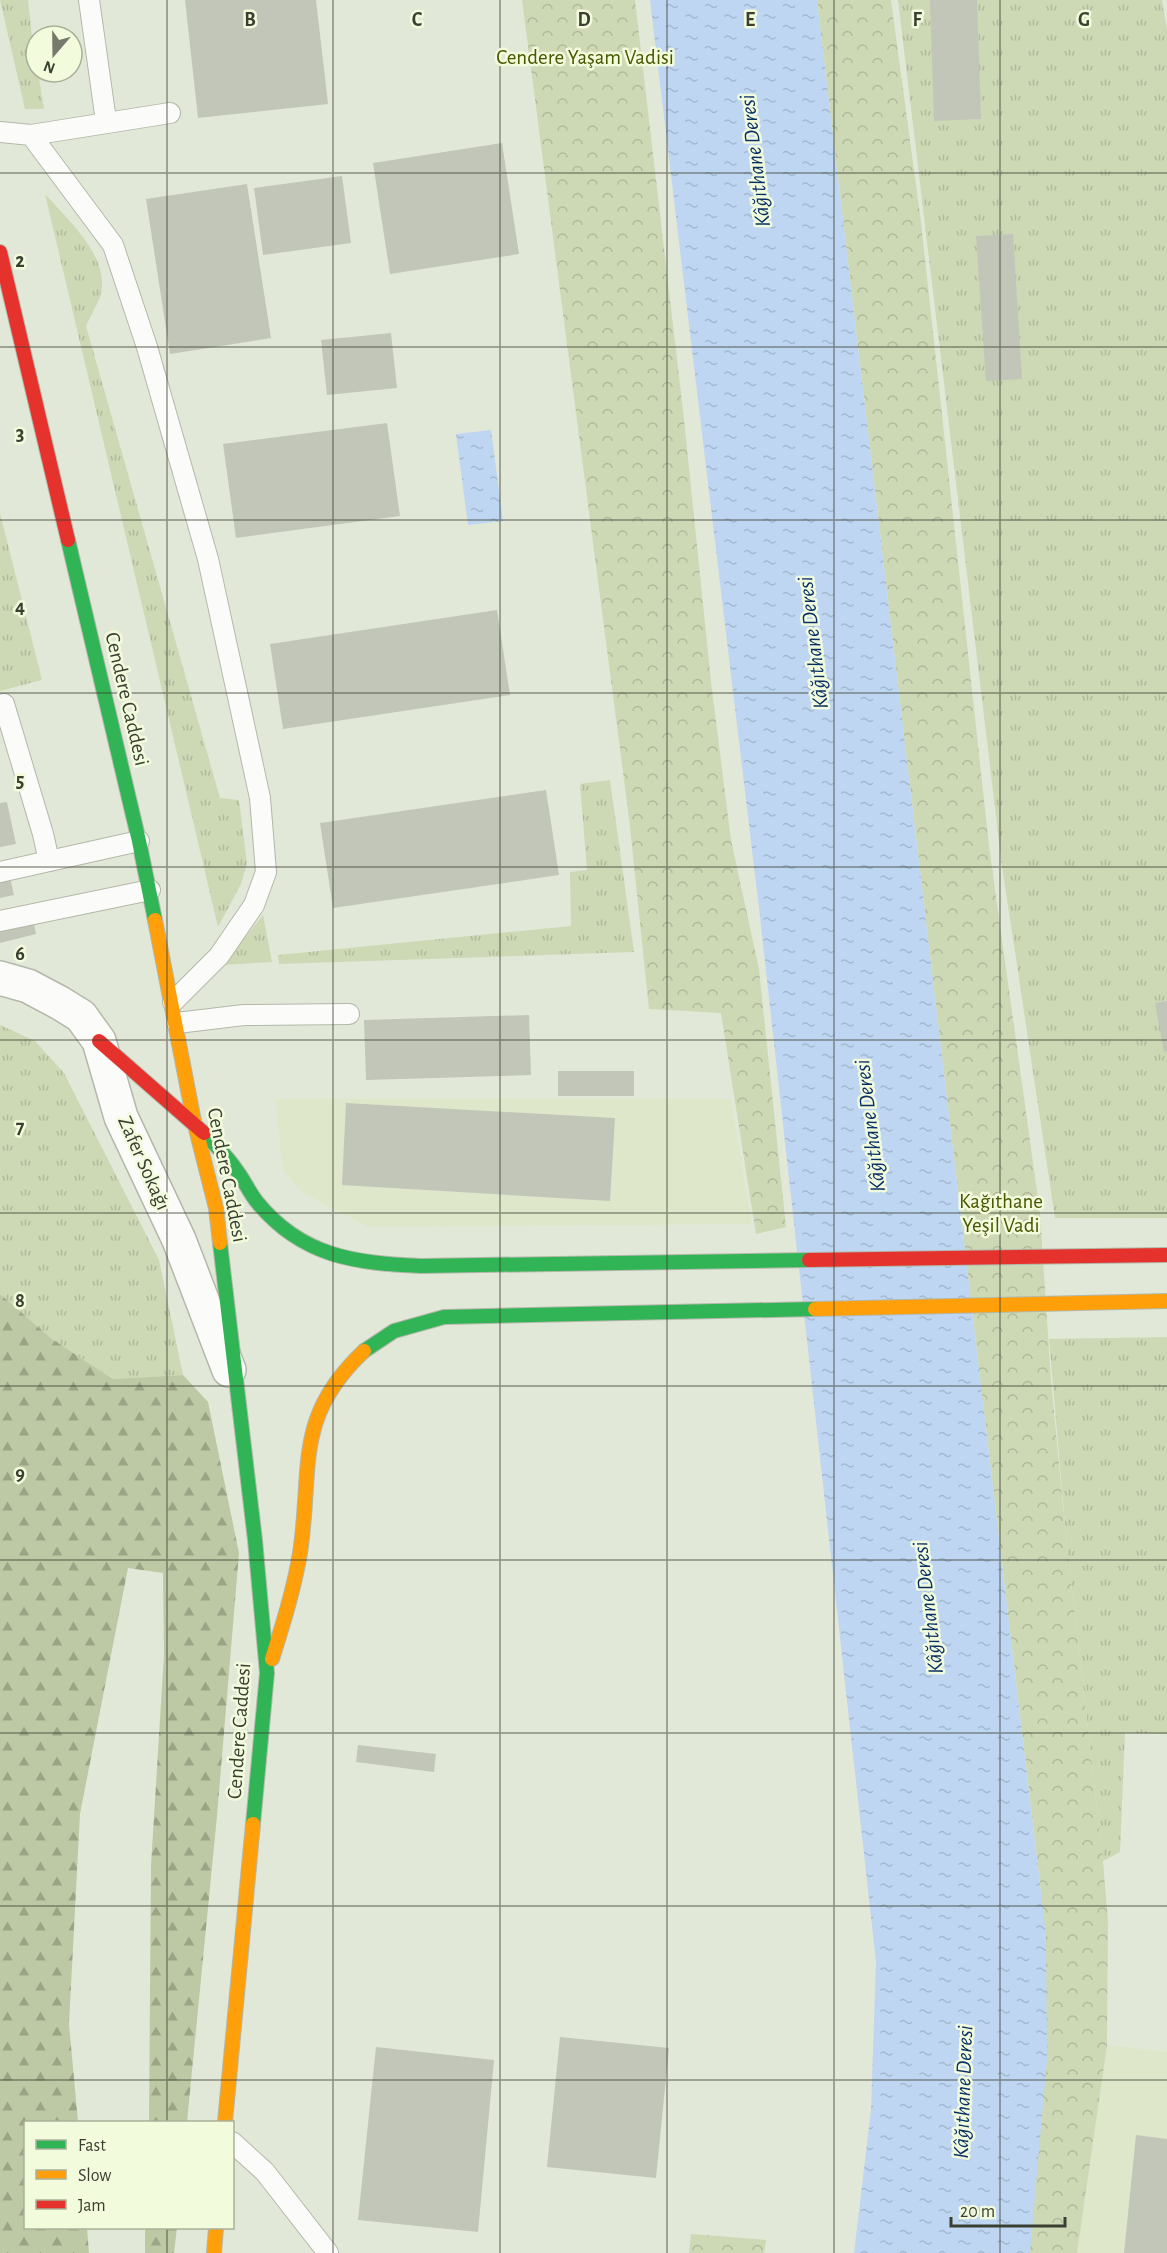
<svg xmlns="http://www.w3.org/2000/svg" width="1167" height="2253" viewBox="0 0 1167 2253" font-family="'Alegreya Sans',sans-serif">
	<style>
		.built { fill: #dee7ca }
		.grass { fill: url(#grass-tufts) }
		.forest { fill: url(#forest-firs) }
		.park { fill: url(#park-crowns) }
		.water { fill: url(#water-ripples) }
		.building { fill: #c1c6b8 }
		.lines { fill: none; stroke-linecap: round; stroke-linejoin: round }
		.lane-casing { stroke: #b3b8aa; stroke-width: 22 }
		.street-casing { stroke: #b3b8aa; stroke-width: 36 }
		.fast-casing { stroke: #b3b8aa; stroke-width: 16 }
		.slow-casing { stroke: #b3b8aa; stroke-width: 16 }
		.jam-casing { stroke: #b3b8aa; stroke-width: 16 }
		.lane { stroke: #fbfcf9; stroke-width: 20 }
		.street { stroke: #fbfcf9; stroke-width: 33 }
		.fast { stroke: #30b455; stroke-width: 14 }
		.slow { stroke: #ff9f0a; stroke-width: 14 }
		.jam { stroke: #e5322d; stroke-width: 14 }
		.grid { fill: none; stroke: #3b3f32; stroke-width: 1.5; stroke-opacity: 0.55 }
		.labels { text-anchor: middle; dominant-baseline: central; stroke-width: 5; stroke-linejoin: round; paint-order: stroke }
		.park-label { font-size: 21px; fill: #465700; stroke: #f2fcdd }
		.street-label { font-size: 21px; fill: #3b3f32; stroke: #f2fcdd }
		.water-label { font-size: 22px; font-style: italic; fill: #083065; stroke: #f2fcdd }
		.grid-label { font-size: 20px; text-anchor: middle; font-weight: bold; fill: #3b3f32; stroke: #f2fcdd; stroke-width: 5; stroke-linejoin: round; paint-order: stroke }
	</style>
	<defs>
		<pattern id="grass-tufts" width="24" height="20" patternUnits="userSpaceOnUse" patternTransform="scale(1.5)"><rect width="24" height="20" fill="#cdd8b5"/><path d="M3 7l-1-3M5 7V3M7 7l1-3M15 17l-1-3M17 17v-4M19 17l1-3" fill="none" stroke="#b1ba9c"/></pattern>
		<pattern id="forest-firs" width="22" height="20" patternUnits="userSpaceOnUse" patternTransform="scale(1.5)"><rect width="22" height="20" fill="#bdc9a4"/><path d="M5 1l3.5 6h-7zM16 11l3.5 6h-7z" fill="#9ba586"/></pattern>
		<pattern id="park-crowns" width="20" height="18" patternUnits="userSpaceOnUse" patternTransform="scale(1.5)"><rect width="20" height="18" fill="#cdd8b5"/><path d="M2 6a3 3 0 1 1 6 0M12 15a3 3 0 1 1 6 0" fill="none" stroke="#b1ba9c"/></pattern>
		<pattern id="water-ripples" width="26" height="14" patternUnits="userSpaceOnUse" patternTransform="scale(1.5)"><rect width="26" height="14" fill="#bed6f2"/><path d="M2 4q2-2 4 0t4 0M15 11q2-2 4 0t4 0" fill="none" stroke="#a4b9d0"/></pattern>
	</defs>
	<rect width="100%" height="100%" fill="#e2e8d7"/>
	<!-- built -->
	<g class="built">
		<path d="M275,1099H731L752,1224L368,1227L302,1192L283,1170Z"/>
		<path d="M1107,2045L1167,2052V2253H1077Z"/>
	</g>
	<!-- grass -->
	<g class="grass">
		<path d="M0,0H28L36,72H38L44,109H25Z"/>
		<path d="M898,0H1162L1167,30V1218H1055L1002,866Z"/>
		<path d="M45,194C68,220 112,258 100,297C96,307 90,317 86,326L220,798L239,800L247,864L241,884L218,927Z"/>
		<path d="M0,513L42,680L0,691Z"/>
		<path d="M610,780L634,952L279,964L278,955L571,926L570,872L587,870L580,784Z"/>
		<path d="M263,915L272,962L223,965Z"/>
		<path d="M0,1025L35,1041L64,1073L159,1260L183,1375L113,1379L52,1339L0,1294Z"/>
		<path d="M1167,1337V1734L1125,1733L1120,1852L1103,1861L1066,1537L1049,1339Z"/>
	</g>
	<!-- forest -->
	<g class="forest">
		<path d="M0,1294L52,1339L113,1379L183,1375L208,1402L239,1553L217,1816L187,2122H149L151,1865L164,1655L163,1573L128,1568L80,1814L69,2024L78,2122H26V2228H87L89,2253H0Z"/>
		<path d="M145,2228H177L174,2253H145Z"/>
	</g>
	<!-- park -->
	<g class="park">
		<path d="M522,0H635L684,419L711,682L731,840L759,969L786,1227L756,1234L721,1013L649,1009L629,818Z"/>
		<path d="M817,0H891L921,222L989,846L1040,1213L1051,1380L1066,1537L1103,1861L1108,1922L1107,2045L1077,2253H1029L1041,1892Z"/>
		<path d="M691,2234L766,2240L764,2253H689Z"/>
	</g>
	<!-- water -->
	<g class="water">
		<path d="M650,0H817L1046,1935L1047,2059L1030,2253H854L871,2110L876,1962L759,908Z"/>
		<path d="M491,430L503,521L468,525L456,434Z"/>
	</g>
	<!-- building -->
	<g class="building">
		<path d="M185,0H316L328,104L198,118Z"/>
		<path d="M930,0H977L981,119L934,121Z"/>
		<path d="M502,143L519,254L390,274L373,163Z"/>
		<path d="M342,176L351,243L263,255L254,188Z"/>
		<path d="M247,184L271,338L170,354L146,199Z"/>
		<path d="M1013,234L1022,379L986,381L976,236Z"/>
		<path d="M391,333L397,388L327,395L321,340Z"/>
		<path d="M387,423L400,516L236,538L223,444Z"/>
		<path d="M497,610L510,695L283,729L270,644Z"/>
		<path d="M546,790L559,875L333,908L320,823Z"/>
		<path d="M7,802L16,844L0,847V803Z"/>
		<path d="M10,878L14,895L0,898V880Z"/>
		<path d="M33,919L36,934L0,943V927Z"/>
		<path d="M1167,1001V1051L1164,1052L1155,1003Z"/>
		<path d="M529,1015L531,1075L366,1080L364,1020Z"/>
		<rect x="558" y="1071" width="76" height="25"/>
		<path d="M346,1103L615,1118L610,1201L342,1185Z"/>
		<path d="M358,1745L436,1754L434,1772L356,1762Z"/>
		<path d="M560,2037L669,2048L656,2178L547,2167Z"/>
		<path d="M376,2047L494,2060L478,2232L358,2220Z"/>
		<path d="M1136,2135L1167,2139V2253H1124Z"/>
	</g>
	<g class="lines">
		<!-- lane casing -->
		<g class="lane-casing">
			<g id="lane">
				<path d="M89,0L106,121"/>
				<path d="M0,132L31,135L113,245L147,347L208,559L260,798L266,872L254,905L219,956L173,1002"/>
				<path d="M31,135L170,113"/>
				<path d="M4,704L43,834L49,861"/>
				<path d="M0,872L139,841"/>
				<path d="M0,921L150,890"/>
				<path d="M177,1023L244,1015L349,1014"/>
				<path d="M232,2142L265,2172L328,2253"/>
			</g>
		</g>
		<!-- street casing -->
		<g class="street-casing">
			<path id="street" d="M0,978L28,986L60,1003L81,1016L99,1041L121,1117L179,1240L229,1370"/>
		</g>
		<!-- fast casing -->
		<g class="fast-casing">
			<g id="fast">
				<path d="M68,540L139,841L155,920"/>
				<path d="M204,1133C215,1145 228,1157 237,1171C244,1180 249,1192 257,1202C302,1257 355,1263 421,1266L809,1260"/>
				<path d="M220,1243L255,1540L267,1673L253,1824"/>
				<path d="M364,1351L394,1331L444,1317L815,1309"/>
			</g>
		</g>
		<!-- slow casing -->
		<g class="slow-casing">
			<g id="slow">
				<path d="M155,920L194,1121L216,1208L220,1243"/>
				<path d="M815,1309L1167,1301"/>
				<path d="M272,1659C283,1624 294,1589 300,1553C313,1467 293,1418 364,1351"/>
				<path d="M225,2122L253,1824"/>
				<path d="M214,2253L216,2228"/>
			</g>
		</g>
		<!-- jam casing -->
		<g class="jam-casing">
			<g id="jam">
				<path d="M0,252L68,540"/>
				<path d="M99,1041L204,1133"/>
				<path d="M809,1260L1167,1255"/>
			</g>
		</g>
		<!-- lane -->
		<use href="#lane" class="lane"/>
		<!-- street -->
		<use href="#street" class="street"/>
		<!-- fast -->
		<use href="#fast" class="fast"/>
		<!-- slow -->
		<use href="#slow" class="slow"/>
		<!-- jam -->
		<use href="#jam" class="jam"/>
	</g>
	<!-- grid -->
	<path class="grid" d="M167,0V2122M333,0V2253M500,0V2253M667,0V2253M834,0V2253M1000,0V2253M0,173H1167M0,347H1167M0,520H1167M0,693H1167M0,867H1167M0,1040H1167M0,1213H1167M0,1386H1167M0,1560H1167M0,1733H1167M0,1906H1167M0,2080H1167M167,2228V2253"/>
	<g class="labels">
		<!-- park labels -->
		<g class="park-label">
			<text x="585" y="57">Cendere Yaşam Vadisi</text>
			<text x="1001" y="1201">Kağıthane<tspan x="1001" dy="24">Yeşil Vadi</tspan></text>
		</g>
		<!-- street labels -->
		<g class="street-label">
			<text transform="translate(127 699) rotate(77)">Cendere Caddesi</text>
			<text transform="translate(144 1163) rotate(66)">Zafer Sokağı</text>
			<text transform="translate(227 1175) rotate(79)">Cendere Caddesi</text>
			<text transform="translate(239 1731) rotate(-86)">Cendere Caddesi</text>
		</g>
		<!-- water labels -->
		<g class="water-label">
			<text transform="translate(755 161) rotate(-97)">Kâğıthane Deresi</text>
			<text transform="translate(813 643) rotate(-97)">Kâğıthane Deresi</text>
			<text transform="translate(870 1126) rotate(-97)">Kâğıthane Deresi</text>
			<text transform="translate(928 1608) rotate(-97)">Kâğıthane Deresi</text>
			<text transform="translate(963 2092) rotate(-88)">Kâğıthane Deresi</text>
		</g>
	</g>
	<g class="grid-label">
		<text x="250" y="26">B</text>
		<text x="417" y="26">C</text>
		<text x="584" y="26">D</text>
		<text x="750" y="26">E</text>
		<text x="917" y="26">F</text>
		<text x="1084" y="26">G</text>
		<text x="20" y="267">2</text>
		<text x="20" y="440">3</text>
		<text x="20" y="613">4</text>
		<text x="20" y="787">5</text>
		<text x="20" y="960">6</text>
		<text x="20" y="1133">7</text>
		<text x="20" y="1307">8</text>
		<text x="20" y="1480">9</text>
	</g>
	<!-- legend -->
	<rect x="24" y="2121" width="210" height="108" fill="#f2fcdd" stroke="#a9b099" stroke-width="1.5"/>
	<rect x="36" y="2140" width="30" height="9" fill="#30b455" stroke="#a9b099" stroke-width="1.5"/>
	<text x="78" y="2151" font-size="18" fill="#3b3f32">Fast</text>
	<rect x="36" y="2170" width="30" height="9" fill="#ff9f0a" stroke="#a9b099" stroke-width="1.5"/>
	<text x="78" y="2181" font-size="18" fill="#3b3f32">Slow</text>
	<rect x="36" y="2200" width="30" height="9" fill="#e5322d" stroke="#a9b099" stroke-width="1.5"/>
	<text x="78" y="2211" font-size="18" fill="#3b3f32">Jam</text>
	<!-- north arrow -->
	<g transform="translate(54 54) rotate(200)"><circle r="28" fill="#f2fcdd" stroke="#a9b099" stroke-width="1.5"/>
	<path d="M0-4.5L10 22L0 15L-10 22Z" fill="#757a6c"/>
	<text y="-9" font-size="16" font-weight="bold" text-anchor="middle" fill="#3b3f32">N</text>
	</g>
	<!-- scale -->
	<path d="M951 2217v9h114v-9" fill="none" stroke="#3b3f32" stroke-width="3"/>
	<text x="960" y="2217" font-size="18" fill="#3b3f32" stroke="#f2fcdd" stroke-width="4.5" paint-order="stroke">20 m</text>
</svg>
